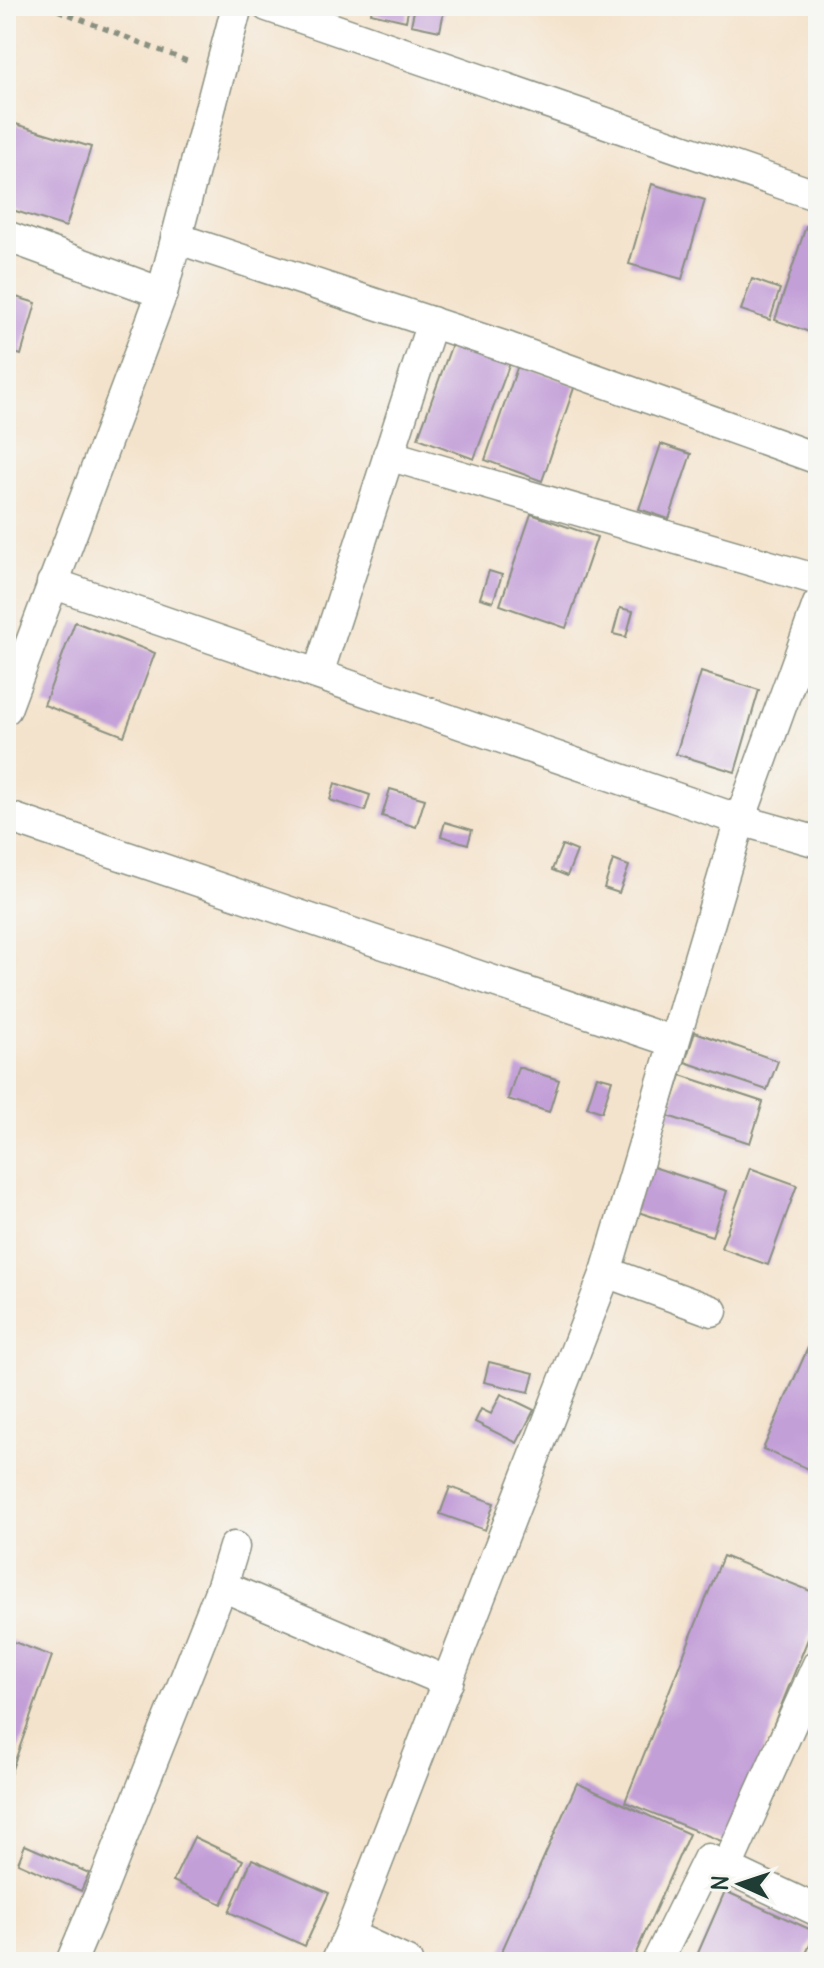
<svg xmlns="http://www.w3.org/2000/svg" width="824" height="1968" viewBox="0 0 824 1968" font-family="Delius,sans-serif">
	<style>
		.building { fill: #c39fd8 }
		.lines { fill: none; stroke-linecap: round; stroke-linejoin: round }
		.street-casing { stroke: #8a9080; stroke-width: 33 }
		.path { stroke: #8a9080; stroke-width: 5; stroke-dasharray: 6 6; stroke-linecap: butt }
		.street { stroke: #fff; stroke-width: 30 }
	</style>
	<rect width="100%" height="100%" fill="#f6f6f2"/>
	<filter id="ink" filterUnits="userSpaceOnUse"><feTurbulence type="fractalNoise" baseFrequency=".0125" numOctaves="2"/><feDisplacementMap in="SourceGraphic" scale="16" xChannelSelector="R" yChannelSelector="G"/><feConvolveMatrix kernelMatrix="1 2 1 2 8 2 1 2 1" color-interpolation-filters="sRGB"/></filter>
	<filter id="wash" filterUnits="userSpaceOnUse"><feTurbulence type="fractalNoise" baseFrequency=".006" numOctaves="4" result="noise"/><feDisplacementMap in="SourceGraphic" scale="32" xChannelSelector="R" yChannelSelector="G"/><feGaussianBlur stdDeviation="1.8" result="paint"/><feColorMatrix in="noise" values="0 0 0 0 0 0 0 0 0 0 0 0 0 0 0 0 0 1.4 0 .05"/><feComposite in="paint" operator="in"/></filter>
	<g filter="url(#wash)">
		<rect width="100%" height="100%" fill="#f4e3cc"/>
		<g id="blocks">
			<!-- building -->
			<g class="building">
				<path d="M372,6H409L406,21L371,13Z"/>
				<path d="M415,6H445L440,31L411,25Z"/>
				<path d="M6,121L91,147L66,227L6,208Z"/>
				<path d="M652,184L705,200L682,279L629,264Z"/>
				<path d="M806,226L818,230V335L775,320Z"/>
				<path d="M752,279L780,289L770,320L741,310Z"/>
				<path d="M6,294L36,303L21,355L6,350Z"/>
				<path d="M453,341L510,363L474,459L418,438Z"/>
				<path d="M518,365L575,385L542,481L485,460Z"/>
				<path d="M661,444L691,454L669,519L639,509Z"/>
				<path d="M531,514L597,537L566,628L500,605Z"/>
				<path d="M489,571L502,575L493,602L480,598Z"/>
				<path d="M620,608L633,611L626,637L613,634Z"/>
				<path d="M75,622L155,653L124,736L44,705Z"/>
				<path d="M701,672L759,690L735,772L676,754Z"/>
				<path d="M335,783L370,795L365,811L330,800Z"/>
				<path d="M390,789L425,799L416,827L382,816Z"/>
				<path d="M445,822L472,830L468,844L441,836Z"/>
				<path d="M562,845L577,851L567,876L552,870Z"/>
				<path d="M613,860L629,866L619,893L604,888Z"/>
				<path d="M695,1032L778,1061L767,1090L685,1062Z"/>
				<path d="M518,1067L559,1080L549,1112L508,1099Z"/>
				<path d="M681,1075L763,1102L750,1143L668,1116Z"/>
				<path d="M597,1076L612,1080L602,1112L587,1107Z"/>
				<path d="M647,1165L727,1191L712,1236L632,1210Z"/>
				<path d="M750,1168L797,1185L768,1265L721,1248Z"/>
				<path d="M818,1325V1473L763,1449Z"/>
				<path d="M489,1362L534,1373L529,1392L484,1382Z"/>
				<path d="M501,1394L534,1410L517,1443L475,1422L481,1409L491,1414Z"/>
				<path d="M450,1487L494,1503L485,1530L440,1514Z"/>
				<path d="M723,1556L818,1594V1614L726,1843L625,1802Z"/>
				<path d="M6,1639L52,1656L6,1786Z"/>
				<path d="M577,1783L689,1834L632,1962H497Z"/>
				<path d="M194,1837L243,1860L222,1904L173,1881Z"/>
				<path d="M25,1845L89,1873L81,1891L18,1863Z"/>
				<path d="M252,1859L329,1893L305,1946L229,1912Z"/>
				<path d="M725,1891L816,1932L802,1962H694Z"/>
			</g>
		</g>
	</g>
	<g filter="url(#ink)">
		<use href="#blocks" fill-opacity="0" stroke="#8a9080" stroke-width="2"/>
		<g class="lines">
			<!-- street casing -->
			<g class="street-casing">
				<g id="street">
					<path d="M267,6L818,196"/>
					<path d="M6,236L162,293"/>
					<path d="M176,238L509,348L818,459"/>
					<path d="M388,455L818,580"/>
					<path d="M52,583L740,820L818,842"/>
					<path d="M318,674L432,322"/>
					<path d="M6,709L162,293L237,6"/>
					<path d="M6,816L674,1042"/>
					<path d="M606,1272L712,1311"/>
					<path d="M222,1586L448,1682"/>
					<path d="M727,1867L818,1664"/>
					<path d="M349,1935L407,1962"/>
					<path d="M71,1962L101,1891L222,1586L234,1547"/>
					<path d="M336,1962L349,1935L606,1272L740,820L818,604"/>
					<path d="M657,1962L708,1859L818,1911"/>
				</g>
			</g>
			<!-- path -->
			<path class="path" d="M47,6L192,63"/>
			<!-- street -->
			<use href="#street" class="street"/>
		</g>
	</g>
	<!-- margin -->
	<rect width="824" height="1968" fill="none" stroke="#f6f6f2" stroke-width="32"/>
	<!-- north arrow -->
	<g transform="translate(740 1884) rotate(273)" stroke="#f6f6f2" stroke-width="6" paint-order="stroke">
	<path d="M0-6L14 30L0 20L-14 30Z" fill="#1f3d34"/>
	<text y="-12" font-size="22" font-weight="bold" text-anchor="middle" fill="#1f3d34">N</text>
	</g>
</svg>
